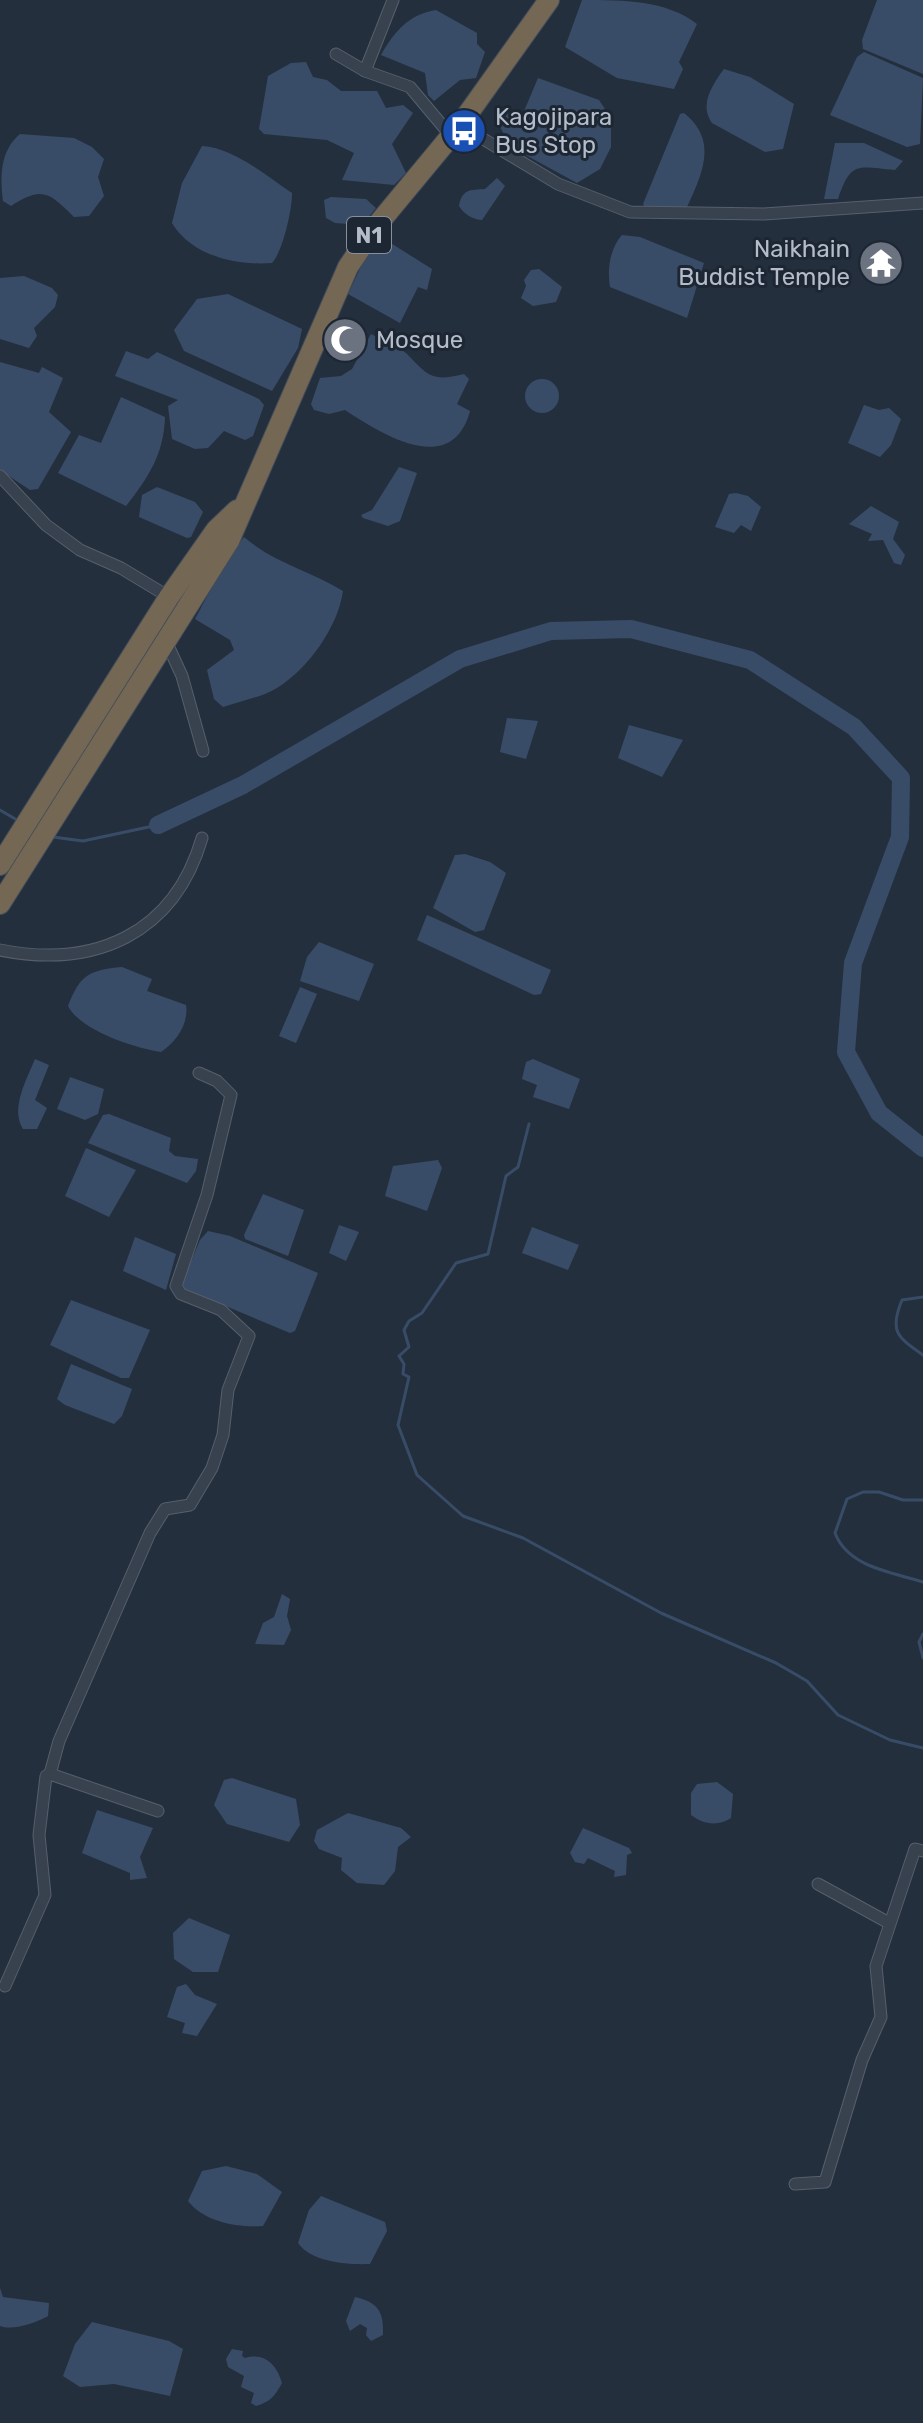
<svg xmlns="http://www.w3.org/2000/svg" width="923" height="2423" viewBox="0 0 923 2423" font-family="Rubik,sans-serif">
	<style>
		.water { fill: #394c67 }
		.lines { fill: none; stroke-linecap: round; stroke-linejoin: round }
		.stream { stroke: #394c67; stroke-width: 3 }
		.river { stroke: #394c67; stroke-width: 18 }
		.street-casing { stroke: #565f6c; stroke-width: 13 }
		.highway-casing { stroke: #434c59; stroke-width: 22 }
		.street { stroke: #38414e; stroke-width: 11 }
		.highway { stroke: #746855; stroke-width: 20 }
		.labels { text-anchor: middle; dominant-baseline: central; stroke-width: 6; stroke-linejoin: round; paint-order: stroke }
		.shield { fill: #1d2633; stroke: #878f9c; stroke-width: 2 }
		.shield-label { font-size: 22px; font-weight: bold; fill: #b4bcc9 }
		.poi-label { font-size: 24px; fill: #b4bcc9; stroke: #1d2633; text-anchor: start }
	</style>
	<rect width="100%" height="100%" fill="#242f3e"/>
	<!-- water -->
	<g class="water">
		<path d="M582,0C623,0 666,0 697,24L679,62L683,69L674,89L617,78L565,47Z"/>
		<path d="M877,0H923V74L863,49L862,40Z"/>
		<path d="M436,10L477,33V44L485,52L476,78L460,80L434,101L428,95L425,73L381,55C394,32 409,14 436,10Z"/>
		<path d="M864,52L923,78L920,144L907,147L830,115L857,57Z"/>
		<path d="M306,62L313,77L327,80L341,91H377L386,108L403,105L413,113L392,144L406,173L394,185L342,180L354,153L327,140L264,134L259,129L268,76L291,63Z"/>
		<path d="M724,69L750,77L794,104L783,149L765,152L712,123C699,105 712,85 724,69Z"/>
		<path d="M538,78L599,100L611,118V147L600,169L577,183L511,147L498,123L507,109L522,116Z"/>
		<path d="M684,113C720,142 701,176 685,212L645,207L643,204L680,114Z"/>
		<path d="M20,134L74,138L92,147L104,159L98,177L104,196L89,216L74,217C49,192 42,186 11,206L3,201C0,176 0,151 20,134Z"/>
		<path d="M835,143H864L903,161L895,170C858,167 851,160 838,199H824Z"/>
		<path d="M202,146C234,148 265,175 292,193C292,210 283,251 272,263C235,266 191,255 172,223L182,183Z"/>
		<path d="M497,178L505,186L482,220C473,220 463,213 459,206C462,189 470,190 485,189Z"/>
		<path d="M331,197L366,199L376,208L362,225L335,223L326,218L324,200Z"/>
		<path d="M622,235L640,237L704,263L687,318L610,287C607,269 610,248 622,235Z"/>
		<path d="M381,237L432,269L427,290L418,287L400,323L348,294L368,252Z"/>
		<path d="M539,269L562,287L556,302L533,306L521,298L526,286L524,280L531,270Z"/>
		<path d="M24,276L52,288L58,295L55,307L34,328L37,336L29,348L0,339V278Z"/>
		<path d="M228,294L302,329L298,348L272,391L184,351L174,330L197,299Z"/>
		<path d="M371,334C382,340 398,346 407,354C428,376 432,382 464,374L469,379L457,404L470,411C452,478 383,435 345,410L329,414L314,410L311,404L320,378L341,376L352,369Z"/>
		<path d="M126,351L148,359L157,352L259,399L264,405L253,436L245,440L224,431L208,448L195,449L172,439L168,406L178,400L115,376Z"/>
		<path d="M0,362L39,373L42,367L63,378L49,412L71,432L38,489L30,490L0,470Z"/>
		<circle cx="542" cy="396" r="17"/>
		<path d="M121,397L165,417C164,454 148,478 126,506L58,473L79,435L101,443Z"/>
		<path d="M864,405L879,410L889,408L901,419L891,445L880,457L848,443Z"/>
		<path d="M399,467L417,473L400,521L388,526L363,518L361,515L372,510Z"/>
		<path d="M157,487L195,502L203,512L191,537L187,538L139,517L142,495Z"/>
		<path d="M736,493L748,496L761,507L751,531L741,525L734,533L715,527L729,494Z"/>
		<path d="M871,506L899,522L893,539L905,555L901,565L894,563L883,540L868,541L872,534L849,524Z"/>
		<path d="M244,537C274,563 309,570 343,591C338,627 308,669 277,688C262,697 241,701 223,707L214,699L207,670L234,650L230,640L195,619L228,557Z"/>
		<path d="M507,718L538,721L526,759L500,752Z"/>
		<path d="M629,725L683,740L662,777L618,758Z"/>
		<path d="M465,854L490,862L506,873L484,930L475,932L433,908L455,855Z"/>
		<path d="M427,915L551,970L541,994L534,995L417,940Z"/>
		<path d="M319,942L374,964L359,1001L300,981L307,957Z"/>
		<path d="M122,967L152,979L147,991L186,1005C189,1024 176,1042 161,1052C135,1048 81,1031 68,1006C80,975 89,970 122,967Z"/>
		<path d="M300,987L317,994L296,1043L279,1036Z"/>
		<path d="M35,1059L49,1065L35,1100L47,1108L37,1129H23C10,1108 27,1079 35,1059Z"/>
		<path d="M533,1059L580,1079L569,1109L533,1097L537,1085L522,1079L526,1062Z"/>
		<path d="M70,1077L104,1089L98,1114L85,1120L57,1109Z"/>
		<path d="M109,1114L171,1138L169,1151L175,1156L198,1159L196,1171L187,1183L88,1143L103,1115Z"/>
		<path d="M86,1148L136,1170L109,1217L65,1196Z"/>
		<path d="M438,1160L442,1168L427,1211L385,1196L393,1166Z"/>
		<path d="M263,1194L304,1210L288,1256L245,1239L244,1235Z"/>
		<path d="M339,1225L359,1232L346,1261L329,1253Z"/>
		<path d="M532,1227L579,1245L568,1270L522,1253Z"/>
		<path d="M208,1231L230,1236L318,1273L295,1331L290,1333L185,1289L182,1283L200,1240Z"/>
		<path d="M135,1237L176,1254L166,1290L123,1271Z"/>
		<path d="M71,1300L150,1330L129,1378H121L50,1345Z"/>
		<path d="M71,1364L132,1389L122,1416L114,1424L65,1405L57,1399Z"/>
		<path d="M282,1594L290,1599L287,1616L291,1630L284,1645L255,1644L263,1623L274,1617Z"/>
		<path d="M232,1778L296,1799L300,1825L289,1842L227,1824L214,1805L224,1780Z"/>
		<path d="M717,1782L733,1794L731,1818C717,1827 703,1824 691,1815V1793L697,1784Z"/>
		<path d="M97,1810L153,1828L140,1857L147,1878L130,1880V1873L82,1853Z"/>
		<path d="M348,1813L401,1828L411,1837L398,1847L395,1871L384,1885L357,1883L341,1870L342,1858L319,1849L314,1841L317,1830Z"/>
		<path d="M583,1828L629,1848L632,1853L627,1855L626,1875L614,1877L615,1871L588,1858L584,1864L575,1862L570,1853Z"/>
		<path d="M189,1918L230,1935L218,1972H193L174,1959L173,1933Z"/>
		<path d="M186,1984L195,1995L217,2004L197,2036L182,2033L185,2023L167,2017L177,1987Z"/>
		<path d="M226,2166L257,2174L282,2192L263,2226C238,2228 204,2222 188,2201L202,2171Z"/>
		<path d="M321,2196L385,2222L387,2231L370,2264C348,2265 311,2262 298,2243L309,2210Z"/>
		<path d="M0,2288L3,2297L49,2303L48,2316C36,2323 13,2331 0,2326Z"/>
		<path d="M355,2297C378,2302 384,2312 383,2335L371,2341L366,2335L367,2328L360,2324L350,2331L346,2321Z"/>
		<path d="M92,2322L169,2341L183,2349L170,2396L114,2384L80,2387L63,2376L75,2344Z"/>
		<path d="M232,2349L243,2351L242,2356L245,2358C265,2352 277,2365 282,2383C275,2396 270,2402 256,2406L251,2403L254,2393L241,2387L244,2376L228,2367L226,2359Z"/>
	</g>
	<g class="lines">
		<!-- stream -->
		<g class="stream">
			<path d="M0,810L17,820"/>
			<path d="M53,837L83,841L158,825"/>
			<path d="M529,1124L518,1167L506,1176L488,1254L456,1263L422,1313L409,1321L404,1330L409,1347L399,1356L404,1364L403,1374L409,1377L398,1425L417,1475L463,1516L523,1538L661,1613L776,1663L807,1681L838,1715L890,1740L923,1748"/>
			<path d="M923,1297L902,1300C889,1331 897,1337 923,1355"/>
			<path d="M923,1500H903L879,1492H863L847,1499L835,1533C848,1567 891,1572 923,1582"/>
			<path d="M923,1634L919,1642L923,1658"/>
		</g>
		<!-- river -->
		<path class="river" d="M158,825L243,785L460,659L551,631L631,629L750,660L854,727L901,778L900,837L853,963L846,1052L879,1113L923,1148"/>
		<!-- street casing -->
		<g class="street-casing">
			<g id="street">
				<path d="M336,54L365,71L410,87L451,136"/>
				<path d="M365,71L393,0"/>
				<path d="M460,125L558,184L630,212L764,214L923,203"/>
				<path d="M0,476L46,525L80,550L121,568L169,597"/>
				<path d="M165,639L182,676L203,751"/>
				<path d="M0,950C95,969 174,934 202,838"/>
				<path d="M50,1774L59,1741L150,1533L165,1509L190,1505L212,1468L223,1435L228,1390L249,1336L221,1310L181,1294L176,1286L207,1195L231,1095L217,1081L199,1073"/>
				<path d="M818,1884L889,1923"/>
				<path d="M5,1986L45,1895L39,1835L46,1776L50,1774L158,1811"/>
				<path d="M795,2184L825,2182L862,2060L881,2017L876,1966L915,1849L923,1851"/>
			</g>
		</g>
		<!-- highway casing -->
		<g class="highway-casing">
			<g id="highway">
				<path d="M0,865L169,597L216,530L237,510"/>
				<path d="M0,904L229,541L348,267L373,230L460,125L549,0"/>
			</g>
		</g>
		<!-- street -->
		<use href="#street" class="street"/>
		<!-- highway -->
		<use href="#highway" class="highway"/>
	</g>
	<!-- icons -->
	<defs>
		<g id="bus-disc" transform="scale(2.3)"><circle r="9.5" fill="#1a4fb4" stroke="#1d2633"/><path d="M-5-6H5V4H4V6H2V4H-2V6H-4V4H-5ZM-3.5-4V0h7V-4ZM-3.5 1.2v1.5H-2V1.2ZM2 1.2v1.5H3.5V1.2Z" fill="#fff"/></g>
		<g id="temple-disc" transform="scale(2.3)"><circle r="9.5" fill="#6b7280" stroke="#1d2633"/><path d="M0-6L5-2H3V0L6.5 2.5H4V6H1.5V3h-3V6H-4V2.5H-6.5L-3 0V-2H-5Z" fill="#fff"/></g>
		<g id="mosque-disc" transform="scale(2.3)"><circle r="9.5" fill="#6b7280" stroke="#1d2633"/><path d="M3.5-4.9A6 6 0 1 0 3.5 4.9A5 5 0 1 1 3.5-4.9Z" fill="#fff"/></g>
	</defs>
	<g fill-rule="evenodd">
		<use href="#bus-disc" x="464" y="131"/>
		<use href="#temple-disc" x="881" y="263"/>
		<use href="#mosque-disc" x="345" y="340"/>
	</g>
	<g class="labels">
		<!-- shield labels -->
		<rect class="shield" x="347" y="217" width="44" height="36" rx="6"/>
		<g class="shield-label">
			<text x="369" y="235">N1</text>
		</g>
		<!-- poi labels -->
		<g class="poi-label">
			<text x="495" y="117">Kagojipara<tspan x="495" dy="28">Bus Stop</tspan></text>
			<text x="850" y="249" text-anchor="end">Naikhain<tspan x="850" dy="28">Buddist Temple</tspan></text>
			<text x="376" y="340">Mosque</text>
		</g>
	</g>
</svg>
